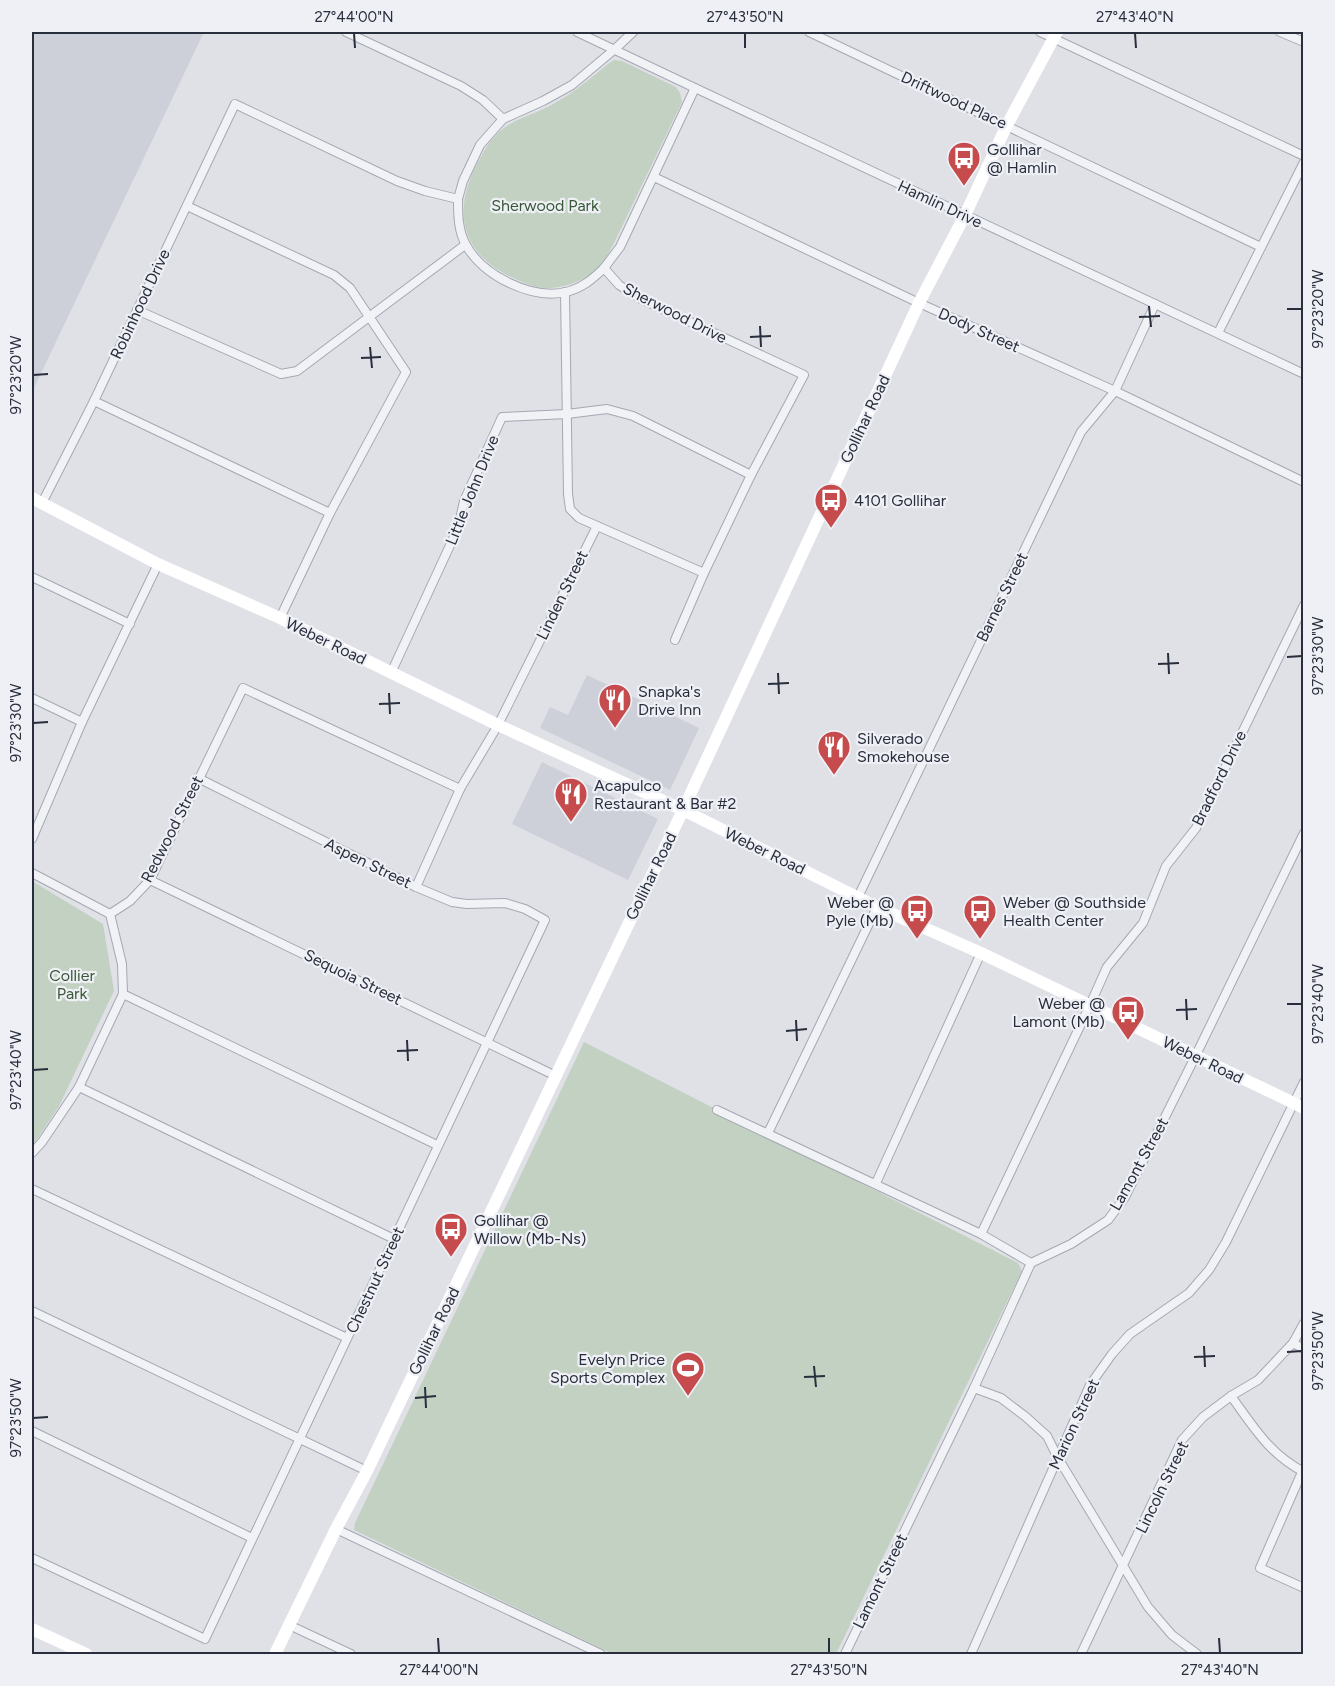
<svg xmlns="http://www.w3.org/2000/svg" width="1335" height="1686" viewBox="0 0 1335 1686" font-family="Figtree,sans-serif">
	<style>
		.built { fill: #cdd0d9 }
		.green { fill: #c2d1c1 }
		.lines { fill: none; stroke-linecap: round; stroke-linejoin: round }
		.street-casing { stroke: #a5a8b1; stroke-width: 10 }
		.street { stroke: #f1f2f6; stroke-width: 8 }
		.secondary { stroke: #fff; stroke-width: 12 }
		.ticks { fill: none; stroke: #292e3d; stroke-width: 2 }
		.labels { text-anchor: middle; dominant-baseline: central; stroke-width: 4.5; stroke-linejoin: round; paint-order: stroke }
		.street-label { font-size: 16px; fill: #292e3d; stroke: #eef0f5 }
		.poi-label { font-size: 16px; fill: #292e3d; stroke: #eef0f5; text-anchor: start }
		.park-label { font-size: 16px; fill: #395837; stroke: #eef0f5 }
		.neatline { fill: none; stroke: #292e3d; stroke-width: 2 }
		.ticks-label { font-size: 15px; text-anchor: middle; fill: #292e3d }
	</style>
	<rect width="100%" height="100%" fill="#dfe1e7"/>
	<!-- built -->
	<g class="built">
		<path d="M32,32H204L32,392Z"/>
		<path d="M587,675L699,728L670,790L540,728L550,707L568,715Z"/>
		<path d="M542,762L658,819L628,880L512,824Z"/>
	</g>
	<!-- green -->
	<g class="green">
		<path d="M614,60L622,61L676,87L680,93L682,102L613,245C610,250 607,256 604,261C591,279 565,289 544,288C532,287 520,281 509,276C461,252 453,212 476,166C482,155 487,144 496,135C512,118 535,115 555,103C570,95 583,84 596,74C602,69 607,64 614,60Z"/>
		<path d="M32,881L103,924L114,991L59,1106L32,1147Z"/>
		<path d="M584,1042L1018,1263L1022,1271L836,1654H613L354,1530L355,1523Z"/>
	</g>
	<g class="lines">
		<!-- street casing -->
		<g class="street-casing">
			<g id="street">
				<path d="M346,32L461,86L483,100L503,119"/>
				<path d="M577,32L695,88L1304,374"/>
				<path d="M809,32L1261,247"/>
				<path d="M1040,32L1304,156"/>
				<path d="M1280,32L1304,42"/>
				<path d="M654,177L919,303L1115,391L1304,482"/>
				<path d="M458,199L463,181L480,145L503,119L543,101L572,85L615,49L633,32"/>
				<path d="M187,206L334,275L350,288L406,372L330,513L280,618"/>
				<path d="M604,268L620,247L695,88"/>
				<path d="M565,292L568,494L570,509L579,518L704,573"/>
				<path d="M137,310L281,374L297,371L465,245"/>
				<path d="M1218,333L1304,162"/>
				<path d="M94,401L330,513"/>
				<path d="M42,503L94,401L235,104L397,181L425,191L458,199C458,214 458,231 466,245C482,275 531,300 566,292C582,288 593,279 604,268L619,285L641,299L804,375L751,475L704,573L675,640"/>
				<path d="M32,577L130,624"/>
				<path d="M391,673L458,528L464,501L502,417L567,414L607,409L633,416L751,475"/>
				<path d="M32,698L82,722"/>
				<path d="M32,839L82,722L158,564"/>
				<path d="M32,873L110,914"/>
				<path d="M150,880L556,1076"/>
				<path d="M416,887L460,789L498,725L597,526"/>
				<path d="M858,897L1081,432L1115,391L1155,304"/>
				<path d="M123,994L437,1145"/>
				<path d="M79,1087L394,1239"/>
				<path d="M717,1110L981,1234L1031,1263"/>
				<path d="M768,1133L877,907"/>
				<path d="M32,1153L42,1142L79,1087L123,994L122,964L110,914L130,901L150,880L243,688L460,789"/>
				<path d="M876,1183L981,953"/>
				<path d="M32,1189L347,1338"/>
				<path d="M981,1234L1090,1005L1107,967L1143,923L1166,866L1196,828L1304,605"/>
				<path d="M32,1311L367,1471"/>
				<path d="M1293,1343L1304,1349"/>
				<path d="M974,1388L1001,1398L1026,1417L1047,1436L1058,1458L1148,1607L1172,1635L1197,1654"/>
				<path d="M1231,1396C1253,1426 1269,1454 1304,1472"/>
				<path d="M32,1431L252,1538"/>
				<path d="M1302,1472L1260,1568L1304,1588"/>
				<path d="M336,1529L601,1654"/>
				<path d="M32,1558L205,1639C317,1399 432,1160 545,920L525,909L505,903L467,904L452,902L416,887L198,778"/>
				<path d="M289,1625L351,1654"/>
				<path d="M845,1654L974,1388L1031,1263L1071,1244L1108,1220L1125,1197L1195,1057L1304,833"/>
				<path d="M971,1654L1090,1385L1112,1354L1130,1334L1189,1293L1209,1270L1226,1242L1304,1082"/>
				<path d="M1081,1654L1182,1440L1203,1417L1231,1396L1258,1380L1293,1343L1304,1323"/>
			</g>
		</g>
		<!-- street -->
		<use href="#street" class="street"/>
		<!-- secondary -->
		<g class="secondary">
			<path d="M32,498L158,564L280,618L498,725L683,810L877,907L981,953L1304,1108"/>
			<path d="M32,1629L86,1654"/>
			<path d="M275,1654L336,1529L367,1471L683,810L919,303L965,215L1007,125L1057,32"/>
		</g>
	</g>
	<!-- ticks -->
	<path class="ticks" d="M354,33L355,48M745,33V48M1135,33L1136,48M1149,306L1151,327M1287,309H1302M1139,317L1160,316M760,326L761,347M750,337L771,336M370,347L372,368M361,358L381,357M33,375L48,374M1168,653L1169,674M1287,657L1302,656M1158,664L1179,663M778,673L779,694M768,684L789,683M389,693L390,714M379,704L400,703M33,723L48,722M1186,999L1187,1020M1287,1004H1302M1176,1010L1197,1009M796,1020L797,1041M786,1031L807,1029M407,1040L408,1061M397,1051L418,1050M33,1070L48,1069M1204,1346L1205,1367M1287,1352L1302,1351M1194,1357L1215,1356M814,1366L816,1387M804,1377L825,1376M425,1387L426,1408M415,1398L436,1396M33,1418L48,1417M438,1638L439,1653M829,1638V1653M1219,1638L1220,1653"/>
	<!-- icons -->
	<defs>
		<g id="bus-pin" transform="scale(1.725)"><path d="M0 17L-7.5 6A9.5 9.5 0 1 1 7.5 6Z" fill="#c54b4c" stroke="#eef0f5"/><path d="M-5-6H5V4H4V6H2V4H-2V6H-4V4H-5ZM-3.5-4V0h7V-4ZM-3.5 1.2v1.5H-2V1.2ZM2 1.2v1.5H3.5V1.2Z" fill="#fff"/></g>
		<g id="restaurant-pin" transform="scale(1.725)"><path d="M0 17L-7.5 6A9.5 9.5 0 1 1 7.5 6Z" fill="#c54b4c" stroke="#eef0f5"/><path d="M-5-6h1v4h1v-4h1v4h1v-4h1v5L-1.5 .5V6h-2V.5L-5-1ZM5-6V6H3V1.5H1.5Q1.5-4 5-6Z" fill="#fff"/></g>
		<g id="stadium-pin" transform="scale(1.725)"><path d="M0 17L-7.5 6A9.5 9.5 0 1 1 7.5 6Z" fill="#c54b4c" stroke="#eef0f5"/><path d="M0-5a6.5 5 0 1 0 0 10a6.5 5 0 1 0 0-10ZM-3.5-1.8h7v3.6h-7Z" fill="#fff"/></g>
	</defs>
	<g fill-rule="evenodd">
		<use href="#bus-pin" x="964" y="158"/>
		<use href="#bus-pin" x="831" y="500"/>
		<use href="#restaurant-pin" x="615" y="700"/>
		<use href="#restaurant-pin" x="834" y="747"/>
		<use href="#restaurant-pin" x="571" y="794"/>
		<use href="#bus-pin" x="917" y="911"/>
		<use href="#bus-pin" x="980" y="911"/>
		<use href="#bus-pin" x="1128" y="1012"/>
		<use href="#bus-pin" x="451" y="1229"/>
		<use href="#stadium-pin" x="688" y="1368"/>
	</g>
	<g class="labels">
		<!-- street labels -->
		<g class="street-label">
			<text transform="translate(954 100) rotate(25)">Driftwood Place</text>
			<text transform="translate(940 204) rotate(25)">Hamlin Drive</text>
			<text transform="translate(140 304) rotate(-65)">Robinhood Drive</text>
			<text transform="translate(675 313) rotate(27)">Sherwood Drive</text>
			<text transform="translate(979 330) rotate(24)">Dody Street</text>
			<text transform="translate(865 419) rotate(-65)">Gollihar Road</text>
			<text transform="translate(472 490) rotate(-68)">Little John Drive</text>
			<text transform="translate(562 595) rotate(-64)">Linden Street</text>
			<text transform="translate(1002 597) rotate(-64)">Barnes Street</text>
			<text transform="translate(326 641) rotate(26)">Weber Road</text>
			<text transform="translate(1219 778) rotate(-64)">Bradford Drive</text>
			<text transform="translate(172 829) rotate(-63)">Redwood Street</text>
			<text transform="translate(765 851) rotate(26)">Weber Road</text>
			<text transform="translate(368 863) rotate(26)">Aspen Street</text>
			<text transform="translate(651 876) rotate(-64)">Gollihar Road</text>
			<text transform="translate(353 977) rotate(26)">Sequoia Street</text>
			<text transform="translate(1203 1060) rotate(26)">Weber Road</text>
			<text transform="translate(1139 1164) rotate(-61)">Lamont Street</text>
			<text transform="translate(375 1280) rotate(-65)">Chestnut Street</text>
			<text transform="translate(434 1331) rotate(-64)">Gollihar Road</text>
			<text transform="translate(1074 1424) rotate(-65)">Marion Street</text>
			<text transform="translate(1162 1487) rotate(-64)">Lincoln Street</text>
			<text transform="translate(880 1581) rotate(-64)">Lamont Street</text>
		</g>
		<!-- poi labels -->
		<g class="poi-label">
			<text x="987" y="149">Gollihar<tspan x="987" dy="18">@ Hamlin</tspan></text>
			<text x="854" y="500">4101 Gollihar</text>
			<text x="638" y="691">Snapka's<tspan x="638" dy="18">Drive Inn</tspan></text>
			<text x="857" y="738">Silverado<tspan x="857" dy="18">Smokehouse</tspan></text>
			<text x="594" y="785">Acapulco<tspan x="594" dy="18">Restaurant &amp; Bar #2</tspan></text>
			<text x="894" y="902" text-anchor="end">Weber @<tspan x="894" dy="18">Pyle (Mb)</tspan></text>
			<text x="1003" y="902">Weber @ Southside<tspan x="1003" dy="18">Health Center</tspan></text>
			<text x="1105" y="1003" text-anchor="end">Weber @<tspan x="1105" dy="18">Lamont (Mb)</tspan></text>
			<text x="474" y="1220">Gollihar @<tspan x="474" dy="18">Willow (Mb-Ns)</tspan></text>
			<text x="665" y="1359" text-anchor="end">Evelyn Price<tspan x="665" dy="18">Sports Complex</tspan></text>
		</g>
		<!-- park labels -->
		<g class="park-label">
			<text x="545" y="205">Sherwood Park</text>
			<text x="72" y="975">Collier<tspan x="72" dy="18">Park</tspan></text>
		</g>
	</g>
	<!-- border -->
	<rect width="1335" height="1686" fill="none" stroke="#eef0f5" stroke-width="66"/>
	<rect x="33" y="33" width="1269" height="1620" class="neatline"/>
	<g class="ticks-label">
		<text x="354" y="22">27°44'00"N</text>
		<text x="745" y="22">27°43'50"N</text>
		<text x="1135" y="22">27°43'40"N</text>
		<text transform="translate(1318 309) rotate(-90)" y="5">97°23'20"W</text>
		<text transform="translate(16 375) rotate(-90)" y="5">97°23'20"W</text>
		<text transform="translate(1318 656) rotate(-90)" y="5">97°23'30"W</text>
		<text transform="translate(16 723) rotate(-90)" y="5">97°23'30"W</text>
		<text transform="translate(1318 1004) rotate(-90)" y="5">97°23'40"W</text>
		<text transform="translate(16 1070) rotate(-90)" y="5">97°23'40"W</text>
		<text transform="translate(1318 1351) rotate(-90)" y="5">97°23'50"W</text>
		<text transform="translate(16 1418) rotate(-90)" y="5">97°23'50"W</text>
		<text x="439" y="1675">27°44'00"N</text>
		<text x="829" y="1675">27°43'50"N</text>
		<text x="1220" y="1675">27°43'40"N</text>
	</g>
</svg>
